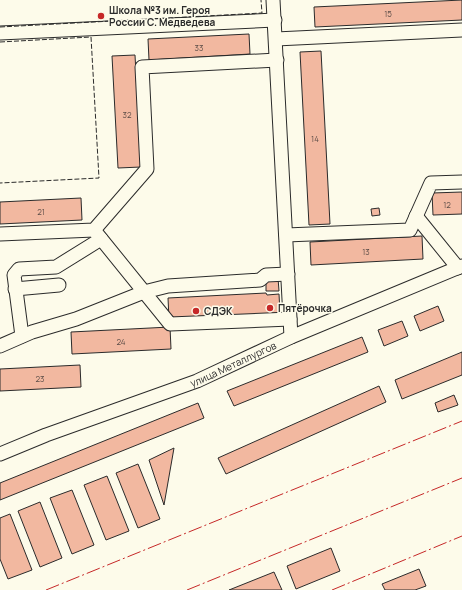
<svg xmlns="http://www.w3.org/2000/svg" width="462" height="590" viewBox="0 0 462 590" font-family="Manrope,sans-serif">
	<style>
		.building { fill: #f2b8a0; stroke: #2b2b2b }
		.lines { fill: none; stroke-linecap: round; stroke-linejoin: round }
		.minor-casing { stroke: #2b2b2b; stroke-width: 15 }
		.minor { stroke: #fdfbea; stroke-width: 13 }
		.fence { stroke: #2b2b2b; stroke-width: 1; stroke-dasharray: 5 2; stroke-linecap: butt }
		.power { stroke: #c62828; stroke-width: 1; stroke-dasharray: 14 3 2 3; stroke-linecap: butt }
		.poi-dot { fill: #c62828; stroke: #fdfbea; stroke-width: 1.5 }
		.labels { text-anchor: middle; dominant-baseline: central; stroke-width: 3; stroke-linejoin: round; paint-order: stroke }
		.number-label { font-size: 8px; fill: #5d4e48 }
		.poi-label { font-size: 10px; font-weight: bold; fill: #2b2b2b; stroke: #fdfbea; text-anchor: start }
		.street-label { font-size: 10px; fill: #2b2b2b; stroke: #fdfbea }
	</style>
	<rect width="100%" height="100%" fill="#fdfbea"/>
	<!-- building -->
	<g class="building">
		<path d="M462,0V20L315,27L314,7Z"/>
		<path d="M249,34L250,54L149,60L148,39Z"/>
		<path d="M321,51L330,224L309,225L300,52Z"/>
		<path d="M135,55L141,167L118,168L112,56Z"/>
		<path d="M462,192V214L433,215L432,193Z"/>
		<path d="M81,198L82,220L0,224V202Z"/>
		<path d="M379,208L380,215L372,216L371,209Z"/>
		<path d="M422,236L423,259L311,265L310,242Z"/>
		<path d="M266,278H278L279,291H266Z"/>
		<path d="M266,293L267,295L279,294L280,313L169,319L168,298Z"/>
		<path d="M438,306L444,321L420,331L414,316Z"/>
		<path d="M402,321L408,336L384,346L378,330Z"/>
		<path d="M170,327L171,349L72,354L71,332Z"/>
		<path d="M362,337L368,352L234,406L227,391Z"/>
		<path d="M462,352V375L402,399L395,380Z"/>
		<path d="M80,365L81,387L0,391V369Z"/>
		<path d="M379,386L386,402L226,474L218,458Z"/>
		<path d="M454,395L458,405L438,412L435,403Z"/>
		<path d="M198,403L204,418L0,500V483Z"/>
		<path d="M174,448L164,505L149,460Z"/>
		<path d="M138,464L160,519L138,528L116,473Z"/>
		<path d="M107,476L129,531L106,540L84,485Z"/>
		<path d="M72,490L94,545L72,554L50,498Z"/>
		<path d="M40,502L62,558L40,567L18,511Z"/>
		<path d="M10,514L32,570L8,579L0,559V518Z"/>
		<path d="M331,548L340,571L296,589L287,566Z"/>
		<path d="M419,569L426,586L415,590H385L382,584Z"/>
		<path d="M274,572L282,590H229Z"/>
	</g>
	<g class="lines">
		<!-- minor casing -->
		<g class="minor-casing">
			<g id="minor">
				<path d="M273,0L291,337"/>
				<path d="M0,33L275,20"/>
				<path d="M276,39L462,30"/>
				<path d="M416,216L458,268"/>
				<path d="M94,230L170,324L290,319"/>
				<path d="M0,234L94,230L147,169L142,67L277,60"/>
				<path d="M286,235L410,230L431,183L462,182"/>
				<path d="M15,289L59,285"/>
				<path d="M22,336L14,275L19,269L56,267L101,239"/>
				<path d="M0,346L32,332L76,319L144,292L168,286L260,280L266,275L288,274"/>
				<path id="s1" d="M0,454L46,435L197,381L291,337L462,266"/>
			</g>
		</g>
		<!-- minor -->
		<use href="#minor" class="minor"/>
		<!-- fence -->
		<g class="fence">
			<path d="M0,27L262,13L261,0"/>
			<path d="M0,42L91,37L99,178L0,183"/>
		</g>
		<!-- power -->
		<g class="power">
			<path d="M46,590L462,421"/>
			<path d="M187,590L462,478"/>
			<path d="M332,590L462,536"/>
		</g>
	</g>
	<!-- markers -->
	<g class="poi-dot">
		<circle cx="101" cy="16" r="4"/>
		<circle cx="270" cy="308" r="4"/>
		<circle cx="196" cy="311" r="4"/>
	</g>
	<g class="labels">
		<!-- number labels -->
		<g class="number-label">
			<text x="388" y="13">15</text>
			<text x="199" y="47">33</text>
			<text x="127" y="114">32</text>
			<text x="315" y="138">14</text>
			<text x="447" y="204">12</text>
			<text x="41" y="211">21</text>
			<text x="366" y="251">13</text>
			<text x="121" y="341">24</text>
			<text x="40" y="378">23</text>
		</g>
		<!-- poi labels -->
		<g class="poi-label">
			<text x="109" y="10">Школа №3 им. Героя<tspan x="109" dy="12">России С. Медведева</tspan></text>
			<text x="278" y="308">Пятёрочка</text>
			<text x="204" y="311">СДЭК</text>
		</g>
		<!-- street labels -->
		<g class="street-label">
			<text stroke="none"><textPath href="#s1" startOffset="250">улица Металлургов</textPath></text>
		</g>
	</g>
</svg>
